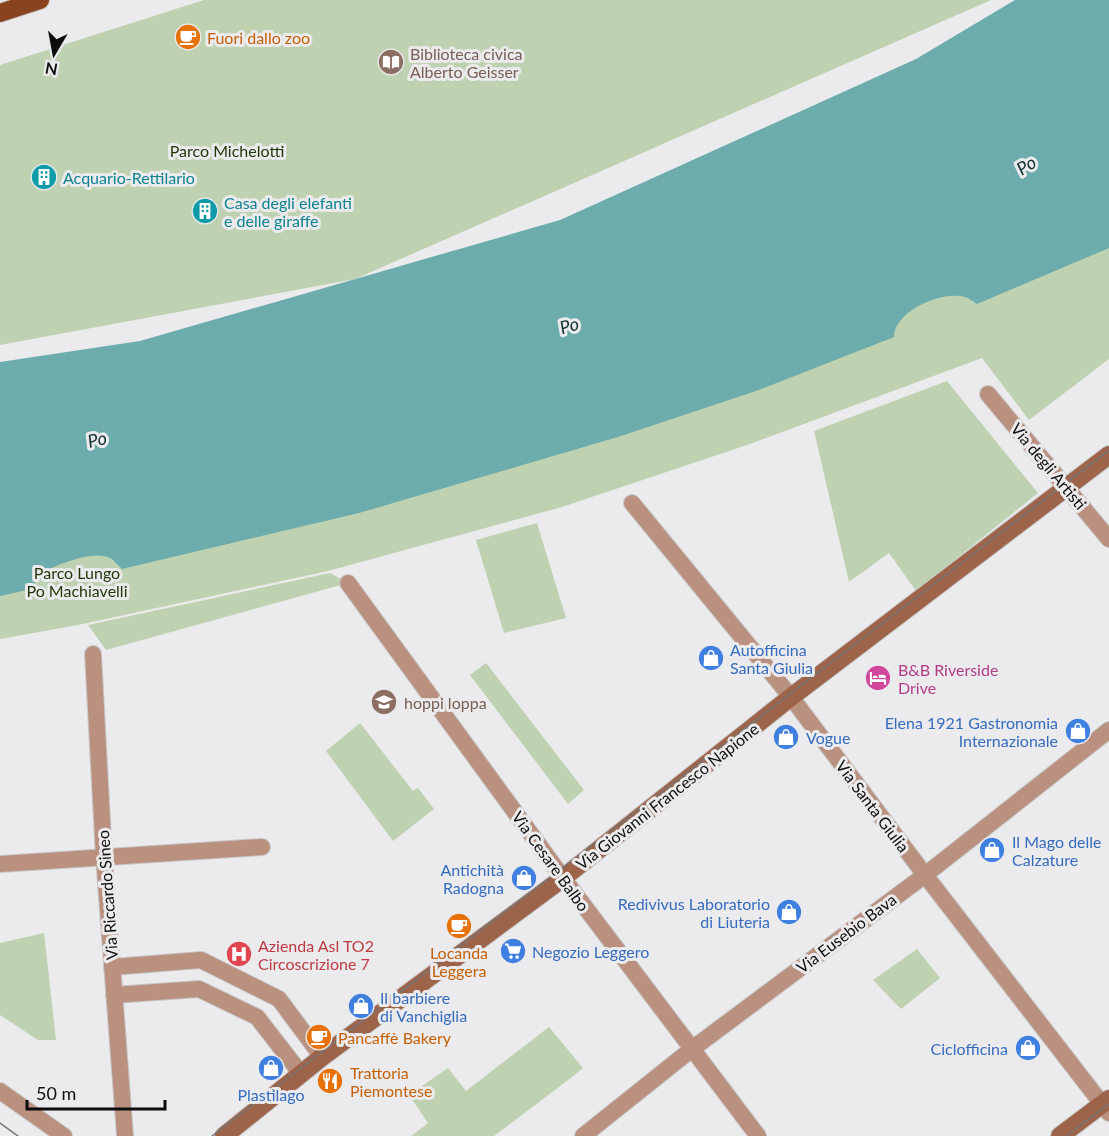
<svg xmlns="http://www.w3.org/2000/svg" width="1109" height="1136" viewBox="0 0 1109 1136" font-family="Lato,sans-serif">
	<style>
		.green { fill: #bed1b0 }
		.water { fill: #6cacad }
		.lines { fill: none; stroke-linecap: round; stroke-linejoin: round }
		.street-casing { stroke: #c7c7c9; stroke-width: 18 }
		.secondary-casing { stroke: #c7c7c9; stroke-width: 20 }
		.primary-casing { stroke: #c7c7c9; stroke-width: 20 }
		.street { stroke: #b9917e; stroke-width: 16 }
		.secondary { stroke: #9e6449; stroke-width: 18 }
		.primary { stroke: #89431f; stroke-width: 18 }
		.tram { stroke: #757576; stroke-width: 1.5 }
		.labels { text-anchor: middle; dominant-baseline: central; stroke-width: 6; stroke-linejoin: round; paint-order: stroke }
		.food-label { font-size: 16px; fill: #c56008; stroke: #ebebed; text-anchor: start }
		.education-label { font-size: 16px; fill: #785e54; stroke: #ebebed; text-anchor: start }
		.park-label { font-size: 16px; fill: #1e3506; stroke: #ebebed }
		.culture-label { font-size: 16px; fill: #0d838f; stroke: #ebebed; text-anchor: start }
		.street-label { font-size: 16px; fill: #0d0d0e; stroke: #ebebed }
		.shop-label { font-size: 16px; fill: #366cbe; stroke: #ebebed; text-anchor: start }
		.hotel-label { font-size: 16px; fill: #b23c85; stroke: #ebebed; text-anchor: start }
		.health-label { font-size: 16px; fill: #be3a42; stroke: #ebebed; text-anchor: start }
		.water-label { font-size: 18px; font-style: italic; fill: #0e2f30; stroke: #ebebed }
	</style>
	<rect width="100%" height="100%" fill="#ebebed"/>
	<!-- green -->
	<g class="green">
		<path d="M204,0H991L355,279L0,345V65Z"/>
		<path d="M1109,223V359L1029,420L982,358L747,445L562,507L328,571L78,625L0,639V574L902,301Z"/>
		<path d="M947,381L1038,493L916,591L889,553L849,582L814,431Z"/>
		<path d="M537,523L566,618L504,633L476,540Z"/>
		<path d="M330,573L348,583L106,650L88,625Z"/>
		<path d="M486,663L584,790L568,804L470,675Z"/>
		<path d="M360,723L413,791L418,788L434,809L393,841L326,751Z"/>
		<path d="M44,933L56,1040H38L0,1015V943Z"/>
		<path d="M917,949L940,978L901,1009L873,980Z"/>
		<path d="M549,1027L583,1068L572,1077L494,1136H411L428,1123L409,1095L448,1068L466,1091Z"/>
	</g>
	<!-- water -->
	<path class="water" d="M1015,0H1109V248L977,304C974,302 969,298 965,297C942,290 894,311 894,337L756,391L618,437L359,513L122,569C119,566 115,562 112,559C94,548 55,566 39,574L32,589L0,596V362L140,341L560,220L916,59Z"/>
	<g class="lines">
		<!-- street casing -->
		<g class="street-casing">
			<g id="street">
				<path d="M988,394L1109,539"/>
				<path d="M632,503L791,697L925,875L1109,1113"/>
				<path d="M348,583L563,878L758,1136"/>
				<path d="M93,654L104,857L125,1136"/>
				<path d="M0,864L262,847"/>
				<path d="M112,967L201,960L279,999L322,1057"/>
				<path d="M114,995L199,989L257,1017L295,1066L299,1075"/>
				<path d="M0,1091L64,1136"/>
				<path d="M583,1136L692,1049L925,875L1109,730"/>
			</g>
		</g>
		<!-- secondary casing -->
		<g class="secondary-casing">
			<g id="secondary">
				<path d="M224,1136L322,1057L563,878L791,697L1109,455"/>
				<path d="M1060,1136L1109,1099"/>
			</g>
		</g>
		<!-- primary casing -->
		<g class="primary-casing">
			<path id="primary" d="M0,13L40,0"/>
		</g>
		<!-- street -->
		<use href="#street" class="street"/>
		<!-- secondary -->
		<use href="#secondary" class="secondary"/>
		<!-- primary -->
		<use href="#primary" class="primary"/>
		<!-- tram -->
		<g class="tram">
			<path d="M0,1123L18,1136"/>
			<path d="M212,1136L1109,450"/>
			<path d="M1066,1136L1109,1104"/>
		</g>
	</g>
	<!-- icons -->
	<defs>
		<g id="cafe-disc" transform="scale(1.35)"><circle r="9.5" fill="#e8710a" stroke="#ebebed"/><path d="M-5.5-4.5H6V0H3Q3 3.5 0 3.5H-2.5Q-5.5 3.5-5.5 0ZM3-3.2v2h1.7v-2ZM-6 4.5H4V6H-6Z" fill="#fff"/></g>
		<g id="library-disc" transform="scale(1.35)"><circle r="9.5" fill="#8d6e63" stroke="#ebebed"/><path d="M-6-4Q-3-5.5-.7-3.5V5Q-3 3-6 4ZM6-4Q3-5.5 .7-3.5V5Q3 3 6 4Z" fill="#fff"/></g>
		<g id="building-disc" transform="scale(1.35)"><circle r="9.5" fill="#0f9aa8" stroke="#ebebed"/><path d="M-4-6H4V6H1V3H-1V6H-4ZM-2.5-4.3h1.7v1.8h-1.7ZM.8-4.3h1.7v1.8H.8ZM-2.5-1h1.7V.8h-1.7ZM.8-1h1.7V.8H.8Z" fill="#fff"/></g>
		<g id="shop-disc" transform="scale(1.35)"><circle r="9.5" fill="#3f7fe0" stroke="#ebebed"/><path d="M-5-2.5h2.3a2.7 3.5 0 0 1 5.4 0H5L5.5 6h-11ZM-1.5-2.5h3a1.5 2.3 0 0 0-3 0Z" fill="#fff"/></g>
		<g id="hotel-disc" transform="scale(1.35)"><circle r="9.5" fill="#d1479c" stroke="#ebebed"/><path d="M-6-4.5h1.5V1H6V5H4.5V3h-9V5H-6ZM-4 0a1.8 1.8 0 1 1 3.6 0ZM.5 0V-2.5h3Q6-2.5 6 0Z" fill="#fff"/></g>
		<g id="school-disc" transform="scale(1.35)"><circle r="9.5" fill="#8d6e63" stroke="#ebebed"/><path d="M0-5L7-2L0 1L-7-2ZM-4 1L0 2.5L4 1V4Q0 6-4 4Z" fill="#fff"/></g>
		<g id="supermarket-disc" transform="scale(1.35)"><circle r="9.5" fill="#3f7fe0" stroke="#ebebed"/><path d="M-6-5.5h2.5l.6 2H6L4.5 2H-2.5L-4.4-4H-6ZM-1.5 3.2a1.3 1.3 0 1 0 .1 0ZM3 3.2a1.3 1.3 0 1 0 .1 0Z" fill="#fff"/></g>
		<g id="hospital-disc" transform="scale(1.35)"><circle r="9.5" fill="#e0444e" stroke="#ebebed"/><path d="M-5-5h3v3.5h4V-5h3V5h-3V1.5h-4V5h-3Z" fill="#fff"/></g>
		<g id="restaurant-disc" transform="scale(1.35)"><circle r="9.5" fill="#e8710a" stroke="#ebebed"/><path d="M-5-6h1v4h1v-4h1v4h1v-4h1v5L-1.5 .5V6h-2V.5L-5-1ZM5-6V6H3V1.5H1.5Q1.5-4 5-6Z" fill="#fff"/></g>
	</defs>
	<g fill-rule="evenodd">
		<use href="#cafe-disc" x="188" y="37"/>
		<use href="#library-disc" x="391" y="62"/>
		<use href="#building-disc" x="44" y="177"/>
		<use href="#building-disc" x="205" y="211"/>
		<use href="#shop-disc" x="711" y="658"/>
		<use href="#hotel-disc" x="878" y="678"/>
		<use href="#school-disc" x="384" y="702"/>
		<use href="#shop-disc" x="1078" y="731"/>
		<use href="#shop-disc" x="786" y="737"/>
		<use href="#shop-disc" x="992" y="850"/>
		<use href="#shop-disc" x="524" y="878"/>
		<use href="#shop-disc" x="789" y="912"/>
		<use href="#cafe-disc" x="459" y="926"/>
		<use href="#supermarket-disc" x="513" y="951"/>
		<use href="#hospital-disc" x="239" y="954"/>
		<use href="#shop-disc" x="361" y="1006"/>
		<use href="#cafe-disc" x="319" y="1037"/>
		<use href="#shop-disc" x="1028" y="1048"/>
		<use href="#shop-disc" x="271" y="1068"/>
		<use href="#restaurant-disc" x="330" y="1081"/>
	</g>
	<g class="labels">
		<!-- food labels -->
		<g class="food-label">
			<text x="207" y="37">Fuori dallo zoo</text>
			<text x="459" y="952" text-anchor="middle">Locanda<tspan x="459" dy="18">Leggera</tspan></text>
			<text x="338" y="1037">Pancaffè Bakery</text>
			<text x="350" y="1072">Trattoria<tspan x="350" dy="18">Piemontese</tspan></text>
		</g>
		<!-- education labels -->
		<g class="education-label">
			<text x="410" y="53">Biblioteca civica<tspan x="410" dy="18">Alberto Geisser</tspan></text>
			<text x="404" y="702">hoppi loppa</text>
		</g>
		<!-- park labels -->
		<g class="park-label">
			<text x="227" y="150">Parco Michelotti</text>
			<text x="77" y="572">Parco Lungo<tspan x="77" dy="18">Po Machiavelli</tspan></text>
		</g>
		<!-- culture labels -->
		<g class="culture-label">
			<text x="63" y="177">Acquario-Rettilario</text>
			<text x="224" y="202">Casa degli elefanti<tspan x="224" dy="18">e delle giraffe</tspan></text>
		</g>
		<!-- street labels -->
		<g class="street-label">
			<text transform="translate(1049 466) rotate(50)">Via degli Artisti</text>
			<text transform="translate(667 796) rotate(-38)">Via Giovanni Francesco Napione</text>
			<text transform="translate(873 806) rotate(53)">Via Santa Giulia</text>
			<text transform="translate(551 861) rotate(54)">Via Cesare Balbo</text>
			<text transform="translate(107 895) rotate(-94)">Via Riccardo Sineo</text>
			<text transform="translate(846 933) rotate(-37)">Via Eusebio Bava</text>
		</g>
		<!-- shop labels -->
		<g class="shop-label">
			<text x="730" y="649">Autofficina<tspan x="730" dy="18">Santa Giulia</tspan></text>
			<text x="1058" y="722" text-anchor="end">Elena 1921 Gastronomia<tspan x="1058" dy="18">Internazionale</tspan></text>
			<text x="806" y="737">Vogue</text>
			<text x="1012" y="841">Il Mago delle<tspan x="1012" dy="18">Calzature</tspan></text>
			<text x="504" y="869" text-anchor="end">Antichità<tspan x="504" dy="18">Radogna</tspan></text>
			<text x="770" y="903" text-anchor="end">Redivivus Laboratorio<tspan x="770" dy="18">di Liuteria</tspan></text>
			<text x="532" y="951">Negozio Leggero</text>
			<text x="380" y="997">Il barbiere<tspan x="380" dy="18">di Vanchiglia</tspan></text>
			<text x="1008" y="1048" text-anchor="end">Ciclofficina</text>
			<text x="271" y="1094" text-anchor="middle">Plastilago</text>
		</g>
		<!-- hotel labels -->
		<g class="hotel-label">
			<text x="898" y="669">B&amp;B Riverside<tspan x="898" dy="18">Drive</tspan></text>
		</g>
		<!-- health labels -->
		<g class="health-label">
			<text x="258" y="945">Azienda Asl TO2<tspan x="258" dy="18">Circoscrizione 7</tspan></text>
		</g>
		<!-- water labels -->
		<g class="water-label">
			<text transform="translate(1026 165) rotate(-33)">Po</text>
			<text transform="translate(569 325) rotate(-17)">Po</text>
			<text transform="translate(97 439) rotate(-13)">Po</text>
		</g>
	</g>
	<!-- north arrow -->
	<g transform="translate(54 54) rotate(190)" stroke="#ebebed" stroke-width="4.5" paint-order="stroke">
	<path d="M0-4.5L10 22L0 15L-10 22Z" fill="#0d0d0e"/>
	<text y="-9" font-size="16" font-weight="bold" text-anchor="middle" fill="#0d0d0e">N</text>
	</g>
	<!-- scale -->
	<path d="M27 1100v9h138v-9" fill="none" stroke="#0d0d0e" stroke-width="3"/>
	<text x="36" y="1100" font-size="18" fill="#0d0d0e" stroke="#ebebed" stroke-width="4.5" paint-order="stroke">50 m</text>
</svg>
